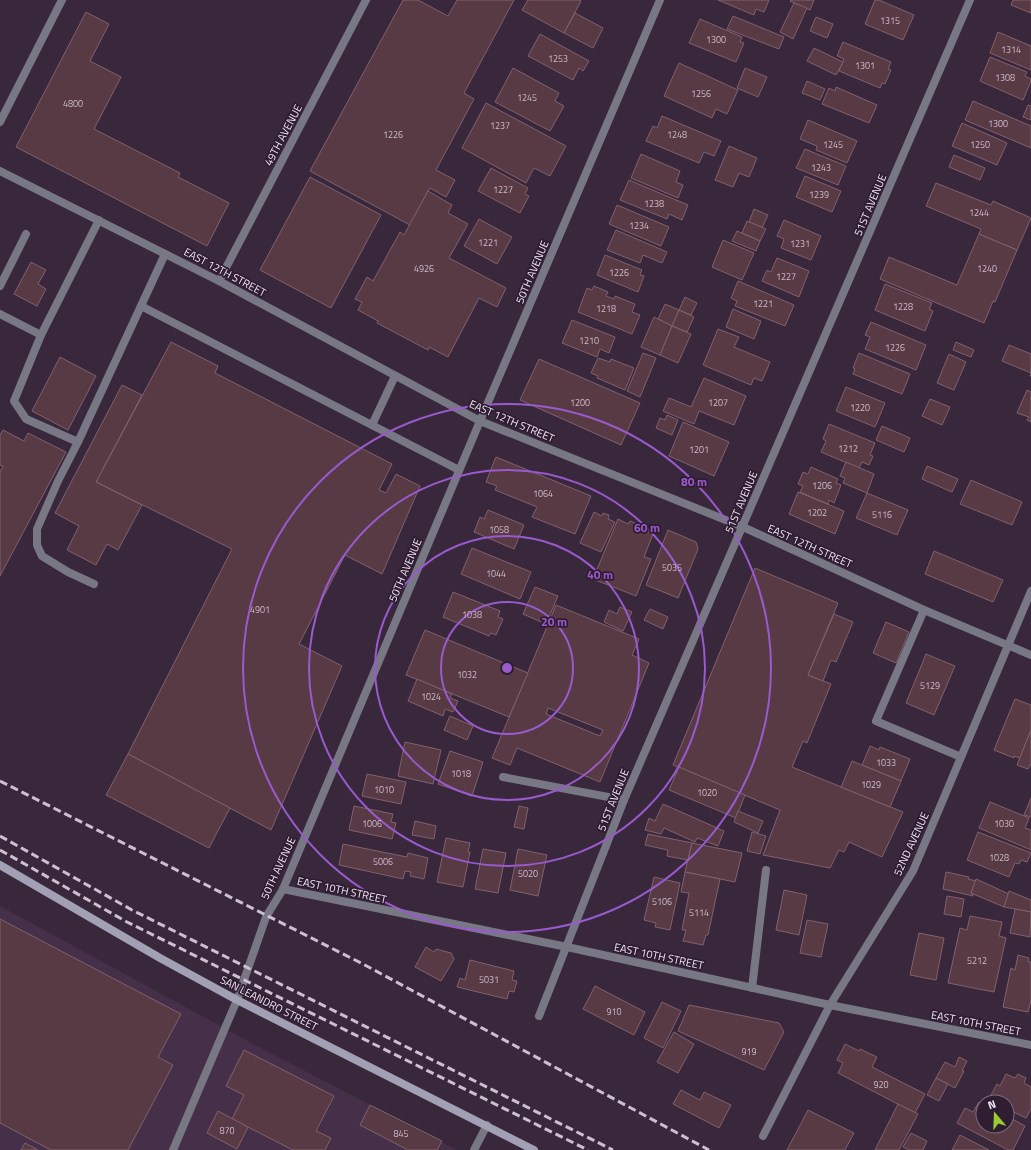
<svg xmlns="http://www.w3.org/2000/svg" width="1031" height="1150" viewBox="0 0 1031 1150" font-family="'Titillium Web',sans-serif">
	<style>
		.built { fill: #463049 }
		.building { fill: #583a45; stroke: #81616d; fill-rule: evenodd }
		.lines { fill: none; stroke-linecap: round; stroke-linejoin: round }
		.service { stroke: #787784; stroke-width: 8 }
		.minor { stroke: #787784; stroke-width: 8 }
		.secondary { stroke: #a2a0b5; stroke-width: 8 }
		.rail { stroke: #ccbfce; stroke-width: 3; stroke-dasharray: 8 4; stroke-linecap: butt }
		.ring { fill: none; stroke: #985acc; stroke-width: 2 }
		.labels { text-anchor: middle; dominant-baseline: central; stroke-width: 3.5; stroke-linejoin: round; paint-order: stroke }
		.number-label { font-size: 9px; fill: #cbbac8 }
		.street-label { font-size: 11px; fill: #f1e5f3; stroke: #2f1d32 }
		.centre { fill: #985acc; stroke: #2f1d32; stroke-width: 2 }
		.ring-label { font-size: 12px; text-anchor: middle; font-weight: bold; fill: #985acc; stroke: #2f1d32; stroke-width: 3.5; stroke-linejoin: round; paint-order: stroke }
	</style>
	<rect width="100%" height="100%" fill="#39273c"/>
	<!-- built -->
	<path class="built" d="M0,906L257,1046L457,1150H0Z"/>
	<!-- building -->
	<g class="building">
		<path d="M403,0H418L448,16L457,0H514L464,93L474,99L436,170L455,180L446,197L430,188L410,225L310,171Z"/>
		<path d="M528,0H580L581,1L564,33L522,10Z"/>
		<path d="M718,0H769L764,12L756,9L754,15Z"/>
		<path d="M791,0H814L810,10L790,1Z"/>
		<path d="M875,0H879L914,15L903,40L865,24Z"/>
		<path d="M1013,0H1031V13L1011,5Z"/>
		<path d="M794,3L807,8L793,39L780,32Z"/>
		<path d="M86,12L109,24L90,61L121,77L94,129L180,173L178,177L229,203L207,246L16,147Z"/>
		<path d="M575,13L603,28L593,48L564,33Z"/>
		<path d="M733,16L784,37L779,49L727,29Z"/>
		<path d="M816,17L833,24L827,38L810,31Z"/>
		<path d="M700,19L742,37L740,42L744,43L736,62L689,43Z"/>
		<path d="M998,32L1031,46V70L990,53Z"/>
		<path d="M540,34L589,61L583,71L579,68L573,80L528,56Z"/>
		<path d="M843,42L891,62L888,69L891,70L885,84L882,83L880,88L839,71L844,59L837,56Z"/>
		<path d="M814,48L843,62L836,75L807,61Z"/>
		<path d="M990,57L1027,72L1025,76L1031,79V81L1023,100L980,81Z"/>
		<path d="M679,63L738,90L727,114L716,109L712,118L664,96Z"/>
		<path d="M513,68L559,93L555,101L564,106L550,131L495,102Z"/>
		<path d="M745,68L767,77L758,97L737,88Z"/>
		<path d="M807,81L825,89L820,100L802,93Z"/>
		<path d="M836,87L877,105L869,123L822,104L829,88L835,91Z"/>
		<path d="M973,101L1031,126V148L965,120Z"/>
		<path d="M486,103L566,146L550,176L534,168L526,183L462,148Z"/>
		<path d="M1028,105L1031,106V120L1023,117Z"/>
		<path d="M662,116L721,141L714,156L704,152L699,163L646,141L653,126L657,128Z"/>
		<path d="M808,120L857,141L847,163L816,150L817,146L800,139Z"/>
		<path d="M962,123L1007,143L997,165L952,146Z"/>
		<path d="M729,146L757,158L749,177L739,173L733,187L715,180Z"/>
		<path d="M805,149L846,166L838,185L796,168Z"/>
		<path d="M641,154L680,171L676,182L683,185L678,198L631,178Z"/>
		<path d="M954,155L985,168L980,180L949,167Z"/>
		<path d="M491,168L528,188L525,194L529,196L520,213L478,191Z"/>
		<path d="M805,176L841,191L832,212L796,197Z"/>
		<path d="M310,177L381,215L331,308L260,270Z"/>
		<path d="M629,180L688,205L682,220L669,214L667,219L620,200Z"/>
		<path d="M936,183L991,205L993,201L1031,218L1017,250L979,234L981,229L926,206Z"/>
		<path d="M428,191L452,205L448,213L468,224L449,258L506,288L497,307L479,298L448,357L429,347L428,350L377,323L378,321L358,310L362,302L355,299L367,277L373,281L400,232L404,235Z"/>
		<path d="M617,205L669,227L661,246L609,224Z"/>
		<path d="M754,209L768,215L762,228L749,222Z"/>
		<path d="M479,219L512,237L497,264L464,246Z"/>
		<path d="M784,220L821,236L811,260L781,248L784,239L777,236Z"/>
		<path d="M747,221L766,229L760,241L742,233Z"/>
		<path d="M616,230L667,252L662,263L643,255L640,263L607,250Z"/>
		<path d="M737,231L760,241L756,251L732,241Z"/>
		<path d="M979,234L1017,250L995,302L993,301L984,323L880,279L889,257L957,285Z"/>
		<path d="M723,240L754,253L742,280L712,267Z"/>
		<path d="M605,255L642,270L640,275L644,276L638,292L597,275Z"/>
		<path d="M777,258L809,271L799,297L762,281L767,270L771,272Z"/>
		<path d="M31,262L46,270L38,284L46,289L37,306L14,294Z"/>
		<path d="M738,281L794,305L785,326L735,306L737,301L731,298Z"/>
		<path d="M885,284L932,303L929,309L933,311L925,331L875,310Z"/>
		<path d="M594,286L608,292L606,296L614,299L615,296L635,304L632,312L640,315L632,334L578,312L587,288L592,290Z"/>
		<path d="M685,297L697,303L691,315L679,310Z"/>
		<path d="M665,304L679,310L672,326L658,319Z"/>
		<path d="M733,309L761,321L754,339L726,327Z"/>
		<path d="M679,310L694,317L687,332L672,326Z"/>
		<path d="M654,317L672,326L660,355L641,347Z"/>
		<path d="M572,320L615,337L609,353L600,349L597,357L562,343Z"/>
		<path d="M871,322L926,345L916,370L865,349L870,337L865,335Z"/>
		<path d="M672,326L691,334L678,363L660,355Z"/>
		<path d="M718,329L739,337L734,347L770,362L762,381L754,378L751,385L703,365Z"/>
		<path d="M171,342L218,366L215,373L392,464L379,490L386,493L396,474L420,486L382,574L345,555L299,644L342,666L271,830L128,754L232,549L96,482Z"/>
		<path d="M956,342L974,350L971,357L953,350Z"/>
		<path d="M1009,345L1031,354V376H1030L1031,373L1002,361Z"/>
		<path d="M643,353L656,358L640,397L627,391Z"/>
		<path d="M859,353L910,374L902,394L853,374L855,369L853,368Z"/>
		<path d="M949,354L966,362L954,390L937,383Z"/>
		<path d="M60,357L96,376L68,430L32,411Z"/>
		<path d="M598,358L610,362L611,359L634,368L625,390L597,378L598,376L591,373Z"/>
		<path d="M539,359L640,403L621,445L520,400Z"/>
		<path d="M704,378L746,396L734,425L699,411L694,424L663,411L669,398L691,407Z"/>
		<path d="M122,385L142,395L96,482L142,505L118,550L107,544L96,565L67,550L79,526L55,513Z"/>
		<path d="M846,387L885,403L875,427L836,411Z"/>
		<path d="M1027,390L1031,392V422L1027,420L1029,417L1017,413Z"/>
		<path d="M930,399L950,407L942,425L922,416Z"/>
		<path d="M667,415L678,420L672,435L656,428L660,418L665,420Z"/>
		<path d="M683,422L729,442L714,476L669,456Z"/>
		<path d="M829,424L875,443L870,455L873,456L869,465L862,462L859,468L821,452L826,441L823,439Z"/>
		<path d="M882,426L910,438L904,452L876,440Z"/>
		<path d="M3,430L24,441L28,433L66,452L0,576V472L3,466L0,465V435Z"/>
		<path d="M496,457L591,496L575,534L532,517L537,507L495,490L497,486L486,482Z"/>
		<path d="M846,462L874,474L867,493L843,483L845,478L840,476Z"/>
		<path d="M927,466L958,479L952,492L922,479Z"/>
		<path d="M811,467L838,479L836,483L841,485L834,503L829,500L828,504L800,492L803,486L798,484L803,472L808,474Z"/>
		<path d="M971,480L1022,502L1012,525L960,504Z"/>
		<path d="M798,492L844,511L835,534L789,514Z"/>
		<path d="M867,493L908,510L897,535L856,518Z"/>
		<path d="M488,510L524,525L514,549L474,532L480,517L484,519Z"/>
		<path d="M594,512L602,516L603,513L609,515L608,519L615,522L601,552L580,543Z"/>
		<path d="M618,519L628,524L630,521L642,526L641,529L653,534L644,557L651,559L636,596L593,579Z"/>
		<path d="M668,530L696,542L698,549L678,598L646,585Z"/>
		<path d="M472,548L531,572L520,599L461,574Z"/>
		<path d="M934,551L1003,580L993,602L925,574Z"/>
		<path d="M755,568L838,603L808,675L831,684L807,743L803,741L792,767L903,812L882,857L849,842L844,852L839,850L830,868L763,855L780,810L673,765Z"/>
		<path d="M535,587L558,596L546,624L523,614Z"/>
		<path d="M453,592L500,611L498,617L503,619L496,635L491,633L489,636L443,617Z"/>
		<path d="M556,605L639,639L632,655L649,663L600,782L517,748L510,765L492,758ZM548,708L603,730L600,736L546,714Z"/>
		<path d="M620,607L632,612L623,631L604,622L609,610L617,614Z"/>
		<path d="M650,609L668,617L663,629L644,620Z"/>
		<path d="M834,614L853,622L836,662L831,660L823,681L808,675Z"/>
		<path d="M886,622L909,632L896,663L873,653Z"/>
		<path d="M425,630L528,673L509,717L406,675Z"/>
		<path d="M926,654L955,666L934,715L906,703Z"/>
		<path d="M417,679L452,694L450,698L458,701L453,712L445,709L443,716L408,701Z"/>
		<path d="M1015,699L1031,705V730L1020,758L1014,756V758L994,750Z"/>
		<path d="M450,716L473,726L467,740L444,730Z"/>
		<path d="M1031,730V765H1030L1028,769L1017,765Z"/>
		<path d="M405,742L441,750L433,784L398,776Z"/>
		<path d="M870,746L879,750L880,747L910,759L901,781L862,765Z"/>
		<path d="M450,751L483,762L472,796L438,784Z"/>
		<path d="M128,754L230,808L209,848L106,795Z"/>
		<path d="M852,761L901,781L890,807L841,787Z"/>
		<path d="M679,767L745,795L736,818L669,790Z"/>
		<path d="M367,774L406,782L401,804L362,796Z"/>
		<path d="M1031,798V817L1024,815Z"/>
		<path d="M990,802L1029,818L1025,828L1031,830V850L979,828Z"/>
		<path d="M663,804L724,831L718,846L697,838L695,842L664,828L661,834L645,830L649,818L655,821Z"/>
		<path d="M354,806L393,814L391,822L396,823L392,839L349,830Z"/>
		<path d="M519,806L528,808L524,829L514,827Z"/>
		<path d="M738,811L763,821L758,833L734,822Z"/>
		<path d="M415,821L436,826L434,839L412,835Z"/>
		<path d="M752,832L766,836L760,854L747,851Z"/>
		<path d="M978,832L1031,853L1027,862L1021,860L1019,864L1015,863L1009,877L967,860Z"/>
		<path d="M648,834L692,843L688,860L667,856L668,850L645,845Z"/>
		<path d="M446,838L470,843L468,852H470L463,887L437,882Z"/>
		<path d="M692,843L742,853L735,882L685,872Z"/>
		<path d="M343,844L407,857L408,853L428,858L424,879L410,876L411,872L405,871L403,879L339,865Z"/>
		<path d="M483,849L506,853L498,893L475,889Z"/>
		<path d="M518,849L547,855L538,896L510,890Z"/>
		<path d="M685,872L720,879L708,935H706L703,945L683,941L686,930H682L689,893L681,892Z"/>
		<path d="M946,872L969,877L968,879L976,881L971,893L973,894V896L943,889Z"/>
		<path d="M654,877L680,883L670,930L655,927L656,923L644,920Z"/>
		<path d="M976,879L1009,894L1004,907L971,893Z"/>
		<path d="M784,890L807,895L799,935L776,930Z"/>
		<path d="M1009,891L1031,900V912L1004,907Z"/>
		<path d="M947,896L964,899L961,917L944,914Z"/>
		<path d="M1015,909L1031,912L1030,937L1010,933Z"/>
		<path d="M970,916L1002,922L999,936L1006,938L994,992L948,983L960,928L967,930Z"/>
		<path d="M0,919L181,1014L158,1057L173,1065L128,1150H51L0,1123Z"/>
		<path d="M807,920L828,924L821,957L800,953Z"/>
		<path d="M919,933L944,938L936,980L910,975Z"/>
		<path d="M426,947L434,952L436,949L451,953L454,959L441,981L415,967Z"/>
		<path d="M1018,955L1029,958L1028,962H1031V1000L1028,1012L1003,1007L1011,968L1015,970Z"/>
		<path d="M470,960L514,971L512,980L517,981L514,992L509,991L507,999L457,987L460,978L465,980Z"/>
		<path d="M595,986L645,1012L634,1035L583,1009Z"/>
		<path d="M662,1002L681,1011L663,1048L644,1038Z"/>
		<path d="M689,1005L779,1023L784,1032L764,1070L678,1031Z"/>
		<path d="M674,1032L694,1044L678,1073L657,1062Z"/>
		<path d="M845,1044L859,1051L860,1049L877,1057L872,1067L925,1094L915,1113L838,1073L843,1063L837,1060Z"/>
		<path d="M244,1050L334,1096L316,1131L331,1138L325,1150H293L232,1119L244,1095L226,1086Z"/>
		<path d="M959,1057L967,1061L962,1071H964L955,1088L936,1078L945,1062L955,1067Z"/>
		<path d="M1006,1074L1015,1078L1018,1074L1026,1078L1024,1083L1031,1087V1109L1026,1118L1007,1109V1102L992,1101L995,1097L991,1095L997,1084L1000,1086Z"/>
		<path d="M936,1078L948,1084L939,1101L927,1095Z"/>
		<path d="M681,1090L700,1100L704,1092L731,1105L719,1128L673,1104Z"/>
		<path d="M979,1102L983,1104V1126H1007V1116L1025,1126L1013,1150H1008L957,1123L965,1108L973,1112Z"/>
		<path d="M898,1104L918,1114L899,1150H875Z"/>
		<path d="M370,1105L442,1141L437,1150H408L360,1125Z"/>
		<path d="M808,1110L854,1133L845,1150H787Z"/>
		<path d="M218,1111L248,1127L237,1149L207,1133Z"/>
		<path d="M911,1133L927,1141L923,1150H909L903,1147Z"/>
		<path d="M960,1135L989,1150H952Z"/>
		<path d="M25,1143L38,1150H21Z"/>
	</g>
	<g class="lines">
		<!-- service -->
		<g class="service">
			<path d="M0,286L26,234"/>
			<path d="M141,306L459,470"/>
			<path d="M0,314L41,335L99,220"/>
			<path d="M41,335L14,401L26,419L78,442L165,254"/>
			<path d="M372,425L395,376"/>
			<path d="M78,442L58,481L37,529V545L42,556L68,572L94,584"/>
			<path d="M924,610L876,721L961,757"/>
			<path d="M503,777L624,800"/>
			<path d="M752,988L766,870"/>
		</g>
		<!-- minor -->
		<g class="minor">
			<path d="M0,122L62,0"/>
			<path d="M0,171L219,281L480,421L743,527L924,610L1031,655"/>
			<path d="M219,281L366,0"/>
			<path d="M283,889L567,947L830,1005L1031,1045"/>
			<path d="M539,1016L624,800L970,0"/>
			<path d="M763,1136L830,1005L913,871L1031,591"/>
			<path d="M173,1150L237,1000L266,917L283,889L480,421L660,0"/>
			<path d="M474,1150L487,1125"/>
		</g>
		<!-- secondary -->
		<path class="secondary" d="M0,865L160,958L237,1000L534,1150"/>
		<!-- rail -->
		<g class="rail">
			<path d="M0,781L361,963L709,1150"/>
			<path d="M0,836L132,910L613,1150"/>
			<path d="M0,850L127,922L588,1150"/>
		</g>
	</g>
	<!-- distance rings -->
	<g class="ring">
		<circle cx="507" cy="668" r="66"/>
		<circle cx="507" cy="668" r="132"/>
		<circle cx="507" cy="668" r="198"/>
		<circle cx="507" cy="668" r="264"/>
	</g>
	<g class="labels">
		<!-- number labels -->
		<g class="number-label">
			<text x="890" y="20">1315</text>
			<text x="716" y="39">1300</text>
			<text x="1011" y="49">1314</text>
			<text x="558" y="58">1253</text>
			<text x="865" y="65">1301</text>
			<text x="1005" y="77">1308</text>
			<text x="701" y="93">1256</text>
			<text x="527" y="97">1245</text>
			<text x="73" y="103">4800</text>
			<text x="998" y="123">1300</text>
			<text x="500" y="125">1237</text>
			<text x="393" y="134">1226</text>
			<text x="677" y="134">1248</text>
			<text x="833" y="144">1245</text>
			<text x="980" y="144">1250</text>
			<text x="821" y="167">1243</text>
			<text x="503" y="189">1227</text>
			<text x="819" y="194">1239</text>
			<text x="654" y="203">1238</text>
			<text x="979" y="212">1244</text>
			<text x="639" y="225">1234</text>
			<text x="488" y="242">1221</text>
			<text x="800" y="243">1231</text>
			<text x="424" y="268">4926</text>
			<text x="987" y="268">1240</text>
			<text x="619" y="272">1226</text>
			<text x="786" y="276">1227</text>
			<text x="763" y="303">1221</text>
			<text x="903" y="306">1228</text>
			<text x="606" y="308">1218</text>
			<text x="589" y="340">1210</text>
			<text x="895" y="347">1226</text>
			<text x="580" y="402">1200</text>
			<text x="718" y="402">1207</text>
			<text x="860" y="407">1220</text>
			<text x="848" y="448">1212</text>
			<text x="699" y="449">1201</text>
			<text x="822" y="485">1206</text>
			<text x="543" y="493">1064</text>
			<text x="817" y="512">1202</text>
			<text x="882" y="514">5116</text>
			<text x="499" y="529">1058</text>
			<text x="672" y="567">5035</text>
			<text x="496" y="573">1044</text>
			<text x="260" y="609">4901</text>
			<text x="472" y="614">1038</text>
			<text x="467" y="674">1032</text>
			<text x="930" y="685">5129</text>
			<text x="431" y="696">1024</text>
			<text x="886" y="762">1033</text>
			<text x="461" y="773">1018</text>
			<text x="871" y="784">1029</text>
			<text x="384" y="789">1010</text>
			<text x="707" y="792">1020</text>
			<text x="372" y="823">1006</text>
			<text x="1004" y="823">1030</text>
			<text x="999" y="857">1028</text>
			<text x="383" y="861">5006</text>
			<text x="528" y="873">5020</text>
			<text x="662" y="901">5106</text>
			<text x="699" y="912">5114</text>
			<text x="977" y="960">5212</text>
			<text x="489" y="979">5031</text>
			<text x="614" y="1011">910</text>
			<text x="749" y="1051">919</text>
			<text x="881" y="1084">920</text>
			<text x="227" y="1130">870</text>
			<text x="401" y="1133">845</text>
		</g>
		<!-- street labels -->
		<g class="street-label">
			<text transform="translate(283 135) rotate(-62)">49TH AVENUE</text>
			<text transform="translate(870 205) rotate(-67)">51ST AVENUE</text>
			<text transform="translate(225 272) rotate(28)">EAST 12TH STREET</text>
			<text transform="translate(532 272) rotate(-67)">50TH AVENUE</text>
			<text transform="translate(512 421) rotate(23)">EAST 12TH STREET</text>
			<text transform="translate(741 502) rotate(-67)">51ST AVENUE</text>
			<text transform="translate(810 546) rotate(24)">EAST 12TH STREET</text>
			<text transform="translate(405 570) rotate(-67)">50TH AVENUE</text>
			<text transform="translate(613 800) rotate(-68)">51ST AVENUE</text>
			<text transform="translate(911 844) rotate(-65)">52ND AVENUE</text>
			<text transform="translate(278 868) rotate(-65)">50TH AVENUE</text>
			<text transform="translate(342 890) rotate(12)">EAST 10TH STREET</text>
			<text transform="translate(659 956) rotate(12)">EAST 10TH STREET</text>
			<text transform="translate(269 1003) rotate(27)">SAN LEANDRO STREET</text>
			<text transform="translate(976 1023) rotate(11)">EAST 10TH STREET</text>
		</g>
	</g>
	<circle cx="507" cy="668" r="6" class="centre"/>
	<g class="ring-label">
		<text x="694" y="486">80 m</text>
		<text x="647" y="532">60 m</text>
		<text x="600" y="579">40 m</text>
		<text x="554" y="626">20 m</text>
	</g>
	<!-- north arrow -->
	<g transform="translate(995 1114) rotate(341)"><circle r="19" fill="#2f1d32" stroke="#7d6d7f"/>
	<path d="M0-3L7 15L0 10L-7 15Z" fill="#9bcb32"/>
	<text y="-6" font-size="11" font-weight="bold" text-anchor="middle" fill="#f1e5f3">N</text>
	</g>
</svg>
